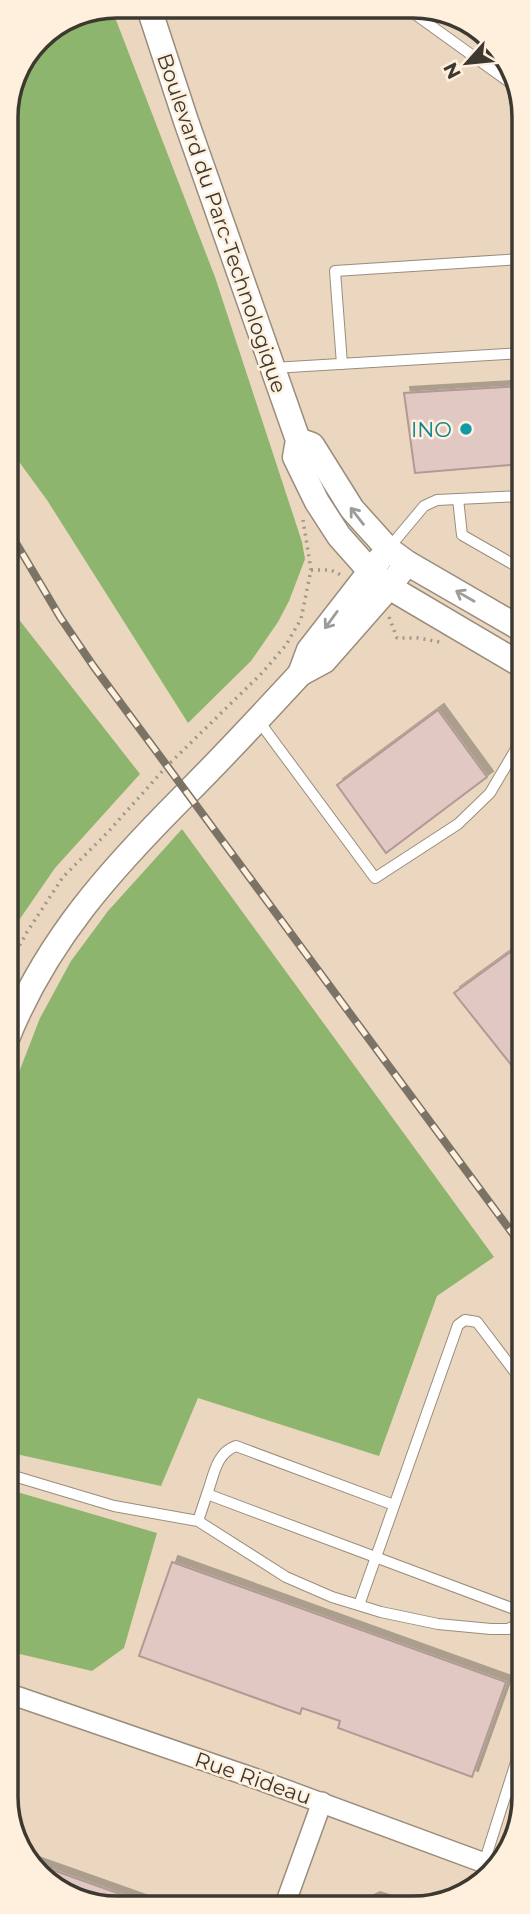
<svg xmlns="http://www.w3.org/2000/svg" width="530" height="1914" viewBox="0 0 530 1914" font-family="Montserrat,sans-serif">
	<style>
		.built { fill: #ebd7bf }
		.forest { fill: #8eb56d }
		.building { fill: #e1c8c3; stroke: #b19a95; stroke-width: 2; filter: url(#shadow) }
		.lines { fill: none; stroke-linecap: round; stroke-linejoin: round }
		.service-casing { stroke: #9a8d7c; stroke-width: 12 }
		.minor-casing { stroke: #9a8d7c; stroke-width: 22 }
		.tertiary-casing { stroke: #9a8d7c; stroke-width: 27 }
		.path { stroke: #a19688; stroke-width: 3.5; stroke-dasharray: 2 5; stroke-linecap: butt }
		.service { stroke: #fff; stroke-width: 10 }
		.minor { stroke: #fff; stroke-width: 19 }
		.tertiary { stroke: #fff; stroke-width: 24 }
		.rail-casing { stroke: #7c7367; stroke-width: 8 }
		.rail { stroke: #fff0dd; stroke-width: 5; stroke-dasharray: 16; stroke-linecap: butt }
		.oneway { stroke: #9e9c98 }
		.culture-dot { fill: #0f9aa8; stroke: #fff0dd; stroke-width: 2.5 }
		.labels { text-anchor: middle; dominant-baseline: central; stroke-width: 5; stroke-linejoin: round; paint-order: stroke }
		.street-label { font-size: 21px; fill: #3d3830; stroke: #fff0dd }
		.culture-label { font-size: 21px; fill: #0d838f; stroke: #fff0dd; text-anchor: end }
		.rim { fill: none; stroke: #3d3830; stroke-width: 3.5 }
	</style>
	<defs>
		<filter id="shadow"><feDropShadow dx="6" dy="-6" stdDeviation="0" flood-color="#0004"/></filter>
	</defs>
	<rect width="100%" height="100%" fill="#f2e3d0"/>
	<!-- built -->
	<path class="built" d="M117,5L436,7L492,38L523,95L525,1804L497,1871L435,1907H94L38,1876L7,1819L5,110L38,38Z"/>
	<!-- forest -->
	<g class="forest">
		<path d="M111,7L215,277L302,542L305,559L289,601L278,622L251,661L188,723L47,500L6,444L5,110L38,38Z"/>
		<path d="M6,603L140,774L55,868L6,939Z"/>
		<path d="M182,829L494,1257L437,1296L379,1456L198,1398L161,1486L7,1452V1103L40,1018L71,961L108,911Z"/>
		<path d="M7,1489L157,1533L124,1648L92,1671L7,1651Z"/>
	</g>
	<!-- building -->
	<g class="building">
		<path d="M523,386V464L415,473L404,393Z"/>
		<path d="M438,710L487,777L386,853L337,785Z"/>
		<path d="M516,948L524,957V1081L454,993Z"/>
		<path d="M172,1562L506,1682L472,1777L338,1728L340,1721L302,1708L300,1714L139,1656Z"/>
		<path d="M30,1862L157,1907H94L38,1876Z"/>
		<path d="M374,1898L401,1907H364L366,1902Z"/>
	</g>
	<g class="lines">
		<!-- service casing -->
		<g class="service-casing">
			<g id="service">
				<path d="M405,7L519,89"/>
				<path d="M342,364L335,271L520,259L523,308"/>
				<path d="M273,368L523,353"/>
				<path d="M458,499L462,535L523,570"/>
				<path d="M388,549L424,506L437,500L523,496"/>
				<path d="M258,720L375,878L458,824L490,793L523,737"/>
				<path d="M7,1474L114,1506L198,1521L286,1577L332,1597L381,1612L438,1624L491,1629H508L518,1624L522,1612L207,1494L198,1521"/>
				<path d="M207,1494C214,1475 216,1453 236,1446L394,1505"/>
				<path d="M359,1605L458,1325L465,1320L477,1322L524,1384"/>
				<path d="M484,1863L524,1737"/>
			</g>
		</g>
		<!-- minor casing -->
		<g class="minor-casing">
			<g id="minor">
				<path d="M7,1693L254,1778L498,1868"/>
				<path d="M284,1907L322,1802"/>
			</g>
		</g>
		<!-- tertiary casing -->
		<g class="tertiary-casing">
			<g id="tertiary">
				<path d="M148,5L186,121L298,440L295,457L317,502L339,536L370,571L389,587L523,666"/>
				<path d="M298,440L312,445L352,509L388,549L407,563L523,630"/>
				<path d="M300,674L309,650L379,560"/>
				<path d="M6,1041C46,940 112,868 187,793C226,754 263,714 300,674L324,661L389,587L407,563"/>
			</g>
		</g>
		<!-- path -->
		<g class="path">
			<path d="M311,570H331L343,576"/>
			<path d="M389,617L397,638H418L440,642"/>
			<path d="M6,970L27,932L63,877L108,832L167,766L262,673L286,645L301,619L311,570L303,520"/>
		</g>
		<!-- service -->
		<use href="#service" class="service"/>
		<!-- minor -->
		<use href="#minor" class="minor"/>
		<!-- tertiary -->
		<use href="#tertiary" class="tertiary"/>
		<!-- rail casing -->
		<g class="rail-casing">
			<path id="rail" d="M6,526L60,617L94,667L524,1249"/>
		</g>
		<!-- rail -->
		<use href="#rail" class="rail"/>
	</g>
	<!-- one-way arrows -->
	<defs><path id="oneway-shaft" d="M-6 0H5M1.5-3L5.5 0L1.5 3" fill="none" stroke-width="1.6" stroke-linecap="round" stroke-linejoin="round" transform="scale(1.75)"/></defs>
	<g class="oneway">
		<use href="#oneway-shaft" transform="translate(357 516) rotate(-128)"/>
		<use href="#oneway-shaft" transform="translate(465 596) rotate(-150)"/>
		<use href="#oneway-shaft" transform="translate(331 620) rotate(126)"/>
	</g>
	<!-- markers -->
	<circle class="culture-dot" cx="466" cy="429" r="7"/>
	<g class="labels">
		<!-- street labels -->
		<g class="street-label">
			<text transform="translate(222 223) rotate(71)">Boulevard du Parc-Technologique</text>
			<text transform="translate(253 1778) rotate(19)">Rue Rideau</text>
		</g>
		<!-- culture labels -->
		<g class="culture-label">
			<text x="452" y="429">INO</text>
		</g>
	</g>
	<!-- crop -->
	<path d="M0 0H530V1914H0ZM117 18H413A99 99 0 0 1 512 117V1797A99 99 0 0 1 413 1896H117A99 99 0 0 1 18 1797V117A99 99 0 0 1 117 18Z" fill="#fff0dd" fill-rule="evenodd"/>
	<path class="rim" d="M117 18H413A99 99 0 0 1 512 117V1797A99 99 0 0 1 413 1896H117A99 99 0 0 1 18 1797V117A99 99 0 0 1 117 18Z"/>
	<!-- north arrow -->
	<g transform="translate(467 63) rotate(243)" stroke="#fff0dd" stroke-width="5" paint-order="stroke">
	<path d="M0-5L12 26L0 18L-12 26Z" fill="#3d3830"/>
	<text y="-10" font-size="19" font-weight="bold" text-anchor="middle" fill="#3d3830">N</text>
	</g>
</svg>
